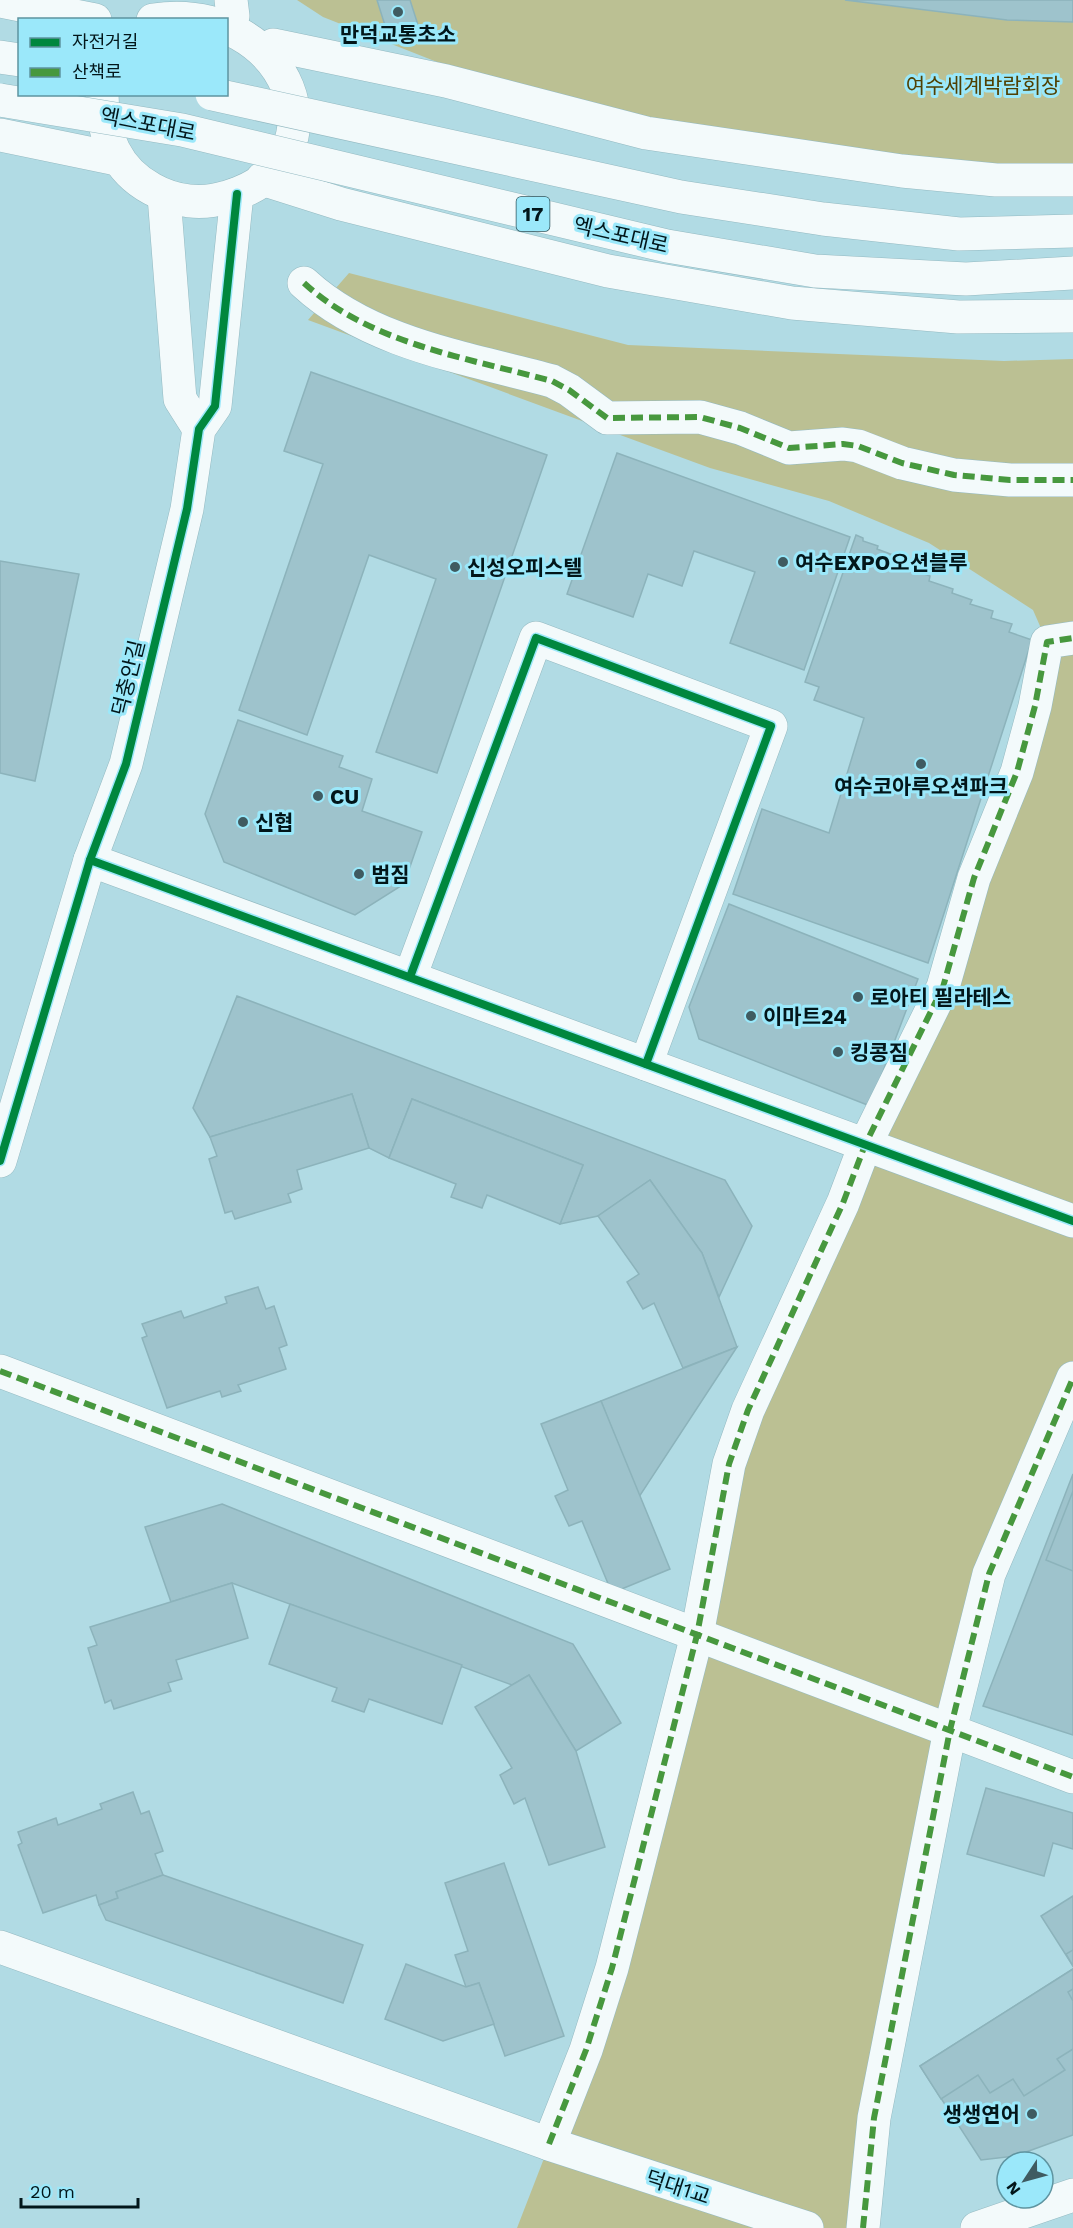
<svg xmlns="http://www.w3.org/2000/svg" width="1073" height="2228" viewBox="0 0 1073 2228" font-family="'Work Sans','Noto Sans KR',sans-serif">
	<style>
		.green { fill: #bbc093 }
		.building { fill: #9ec3cc; stroke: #8cb3bb; stroke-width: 1.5 }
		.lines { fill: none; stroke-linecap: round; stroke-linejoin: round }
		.street-casing { stroke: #93b9c1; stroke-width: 34 }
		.secondary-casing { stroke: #93b9c1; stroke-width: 34 }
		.primary-casing { stroke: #93b9c1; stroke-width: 34 }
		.street { stroke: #f3fafb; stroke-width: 33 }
		.secondary { stroke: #f3fafb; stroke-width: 33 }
		.primary { stroke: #f3fafb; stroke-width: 33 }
		.primary-bridge-casing { stroke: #93b9c1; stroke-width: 34; stroke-linecap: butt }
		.primary-bridge { stroke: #f3fafb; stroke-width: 33 }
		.quiet { stroke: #47983e; stroke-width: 6; stroke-dasharray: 12 6; stroke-linecap: butt }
		.cycleway-casing { stroke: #9be8fa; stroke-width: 11 }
		.cycleway { stroke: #00873e; stroke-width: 8 }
		.poi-dot { fill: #3f5b61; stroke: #9be8fa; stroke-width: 2 }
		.labels { text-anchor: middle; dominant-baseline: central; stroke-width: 6; stroke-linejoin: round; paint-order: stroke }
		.shield { fill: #9be8fa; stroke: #30555d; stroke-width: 1.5 }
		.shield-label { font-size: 20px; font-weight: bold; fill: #02161a }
		.poi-label { font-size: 21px; font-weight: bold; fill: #02161a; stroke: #9be8fa; text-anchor: start }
		.park-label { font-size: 21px; fill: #504002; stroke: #9be8fa }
		.street-label { font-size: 21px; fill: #02161a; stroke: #9be8fa }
	</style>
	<rect width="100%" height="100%" fill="#b1dbe4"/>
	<!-- green -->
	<g class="green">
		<path d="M297,0H1073V170L976,172L625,122L437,62L323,17Z"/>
		<path d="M349,273L628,345L1004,361L1073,359V1378L989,1574L863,2228H517L586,2050L729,1464L943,987L1047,642L1033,610L929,543L829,501L710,468L308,320Z"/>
	</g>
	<!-- building -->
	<g class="building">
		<path d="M377,0H410L418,25L388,35Z"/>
		<path d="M845,0H1073V22L1007,20Z"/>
		<path d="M311,372L547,455L437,773L376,752L436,579L369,555L307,735L239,710L323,464L284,451Z"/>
		<path d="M617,453L850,537L804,670L730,643L755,572L694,551L682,586L648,574L633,617L567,594Z"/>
		<path d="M856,535L863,538V541L878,546L877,549L893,555L892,558L914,565L912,570L930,576L929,581L953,589L952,593L972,600L970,604L993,611L991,618L1012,624L1009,632L1032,640L928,963L733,894L762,809L829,833L864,718L814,700L819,687L805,682Z"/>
		<path d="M0,561L79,574L35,781L0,773Z"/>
		<path d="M238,720L343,756L339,767L372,779L362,811L422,832L404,884L355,915L224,862L205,814Z"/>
		<path d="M729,904L918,979L870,1106L699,1039L689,1007Z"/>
		<path d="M237,996L725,1180L752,1226L719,1297L702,1253L650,1180L598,1216L560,1224L583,1165L412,1099L389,1158L369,1148L352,1094L210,1137L193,1108Z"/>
		<path d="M352,1094L369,1148L297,1170L302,1189L288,1194L291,1202L235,1219L232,1211L225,1213L209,1159L217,1156L210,1137Z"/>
		<path d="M412,1099L583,1165L560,1224L487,1195L482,1208L451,1197L456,1184L389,1158Z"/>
		<path d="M650,1180L702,1253L737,1347L683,1368L654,1303L643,1309L627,1282L639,1274L598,1216Z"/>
		<path d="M258,1287L266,1309L274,1306L287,1345L279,1348L286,1369L238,1385L241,1391L222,1397L220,1391L167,1408L142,1338L147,1336L142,1324L181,1311L184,1318L227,1303L225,1297Z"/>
		<path d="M737,1347L639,1497L601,1401Z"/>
		<path d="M601,1401L670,1569L612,1593L582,1521L569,1526L555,1496L568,1490L541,1424Z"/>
		<path d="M1073,1474V1735L983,1706Z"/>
		<path d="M1073,1491V1571L1046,1560Z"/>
		<path d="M222,1504L573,1644L621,1723L576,1751L529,1675L512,1685L232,1583L171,1602L145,1527Z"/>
		<path d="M232,1583L248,1638L176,1660L182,1679L168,1683L171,1691L114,1709L111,1700L105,1703L88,1648L97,1645L90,1627Z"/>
		<path d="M290,1604L462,1665L442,1724L369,1699L364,1712L332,1701L337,1688L269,1664Z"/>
		<path d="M529,1675L576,1751L605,1847L549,1865L525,1798L514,1804L500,1775L512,1768L475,1707Z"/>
		<path d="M986,1788L1073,1813V1849L1053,1843L1044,1876L967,1854Z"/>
		<path d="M133,1792L141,1814L149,1811L163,1851L155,1854L163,1875L116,1892L118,1898L99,1905L96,1895L43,1913L18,1845L22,1843L18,1832L56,1818L58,1825L102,1809L100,1804Z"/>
		<path d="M504,1863L564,2036L505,2056L479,1983L466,1987L455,1955L468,1951L445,1883Z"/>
		<path d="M163,1875L363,1945L343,2003L106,1920L99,1905L118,1898L116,1892Z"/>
		<path d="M1073,1896V1966L1041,1916Z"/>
		<path d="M1073,1950V1966L1066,1954Z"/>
		<path d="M406,1964L466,1987L479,1983L494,2024L443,2041L385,2019Z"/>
		<path d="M1073,1969V2135L1015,2156L981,2160L920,2066Z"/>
		<path d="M1073,1969V1989L1068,1992L1073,2001V2049L1057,2059L1065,2070L1024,2096L1013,2079L990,2093L978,2075L941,2099L920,2066Z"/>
	</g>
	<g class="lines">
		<!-- street casing -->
		<g class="street-casing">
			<g id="street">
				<path d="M304,283C370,344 468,358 552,381L569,390L607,418L700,417L740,428L789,448L843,444L858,446L902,463L954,475L1010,480H1073"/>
				<path d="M90,860L1073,1221"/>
				<path d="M410,977L536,638L771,726L646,1064"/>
				<path d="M0,1371L1073,1777"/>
				<path d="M0,1947L549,2144L807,2228"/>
				<path d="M549,2144L586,2050L612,1968L697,1635L729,1464L748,1410L843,1203L865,1145L943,987L974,878L1017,772L1035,706L1047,642L1073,638"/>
				<path d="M863,2228L874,2118L950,1730L989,1574L1073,1378"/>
				<path d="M977,2228L1073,2195"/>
			</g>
		</g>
		<!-- secondary casing -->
		<g class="secondary-casing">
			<g id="secondary">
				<path d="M231,0L233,16"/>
				<path d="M164,196L180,399L199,429"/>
				<path d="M0,1161L90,860L126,764L187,509L199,429L215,406L237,194"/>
			</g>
		</g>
		<!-- primary casing -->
		<g class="primary-casing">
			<g id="primary">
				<path d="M0,1L95,20"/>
				<path d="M273,45L446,81L646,133L902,171L996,180H1073"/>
				<path d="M0,57L20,60"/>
				<path d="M102,94C102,134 116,170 152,189C175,202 202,205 227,197C351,161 289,0 153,20"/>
				<path d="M0,135L117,159"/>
				<path d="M262,179L341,204L608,271L792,303L958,317L1073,316"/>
			</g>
		</g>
		<!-- street -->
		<use href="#street" class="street"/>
		<!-- secondary -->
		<use href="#secondary" class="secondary"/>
		<!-- primary -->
		<use href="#primary" class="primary"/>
		<!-- primary-bridge casing -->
		<g class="primary-bridge-casing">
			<g id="primary-bridge">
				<path d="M212,94L681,197L823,219L959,234L1073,231"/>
				<path d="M0,100L182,130L667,246L815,271L966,279L1073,273"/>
			</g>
		</g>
		<!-- primary-bridge -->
		<use href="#primary-bridge" class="primary-bridge"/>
		<!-- quiet -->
		<g class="quiet">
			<path d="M304,283C370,344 468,358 552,381L569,390L607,418L700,417L740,428L789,448L843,444L858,446L902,463L954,475L1010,480H1073"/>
			<path d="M0,1371L1073,1777"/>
			<path d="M549,2144L586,2050L612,1968L697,1635L729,1464L748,1410L843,1203L865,1145L943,987L974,878L1017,772L1035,706L1047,642L1073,638"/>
			<path d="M863,2228L874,2118L950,1730L989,1574L1073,1378"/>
		</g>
		<!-- cycleway casing -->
		<g class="cycleway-casing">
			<g id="cycleway">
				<path d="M90,860L1073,1221"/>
				<path d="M410,977L536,638L771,726L646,1064"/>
				<path d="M0,1161L90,860L126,764L187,509L199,429L215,406L237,194"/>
			</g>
		</g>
		<!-- cycleway -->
		<use href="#cycleway" class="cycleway"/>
	</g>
	<!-- markers -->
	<g class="poi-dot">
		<circle cx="398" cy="12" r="6"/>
		<circle cx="783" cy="562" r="6"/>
		<circle cx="455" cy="567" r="6"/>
		<circle cx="921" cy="764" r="6"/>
		<circle cx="318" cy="796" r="6"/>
		<circle cx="243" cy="822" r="6"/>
		<circle cx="359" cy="874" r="6"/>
		<circle cx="858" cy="997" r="6"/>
		<circle cx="751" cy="1016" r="6"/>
		<circle cx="838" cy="1052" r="6"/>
		<circle cx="1032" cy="2114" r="6"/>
	</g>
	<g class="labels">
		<!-- shield labels -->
		<rect class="shield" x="516.5" y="197" width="33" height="34" rx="4.5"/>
		<g class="shield-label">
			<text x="533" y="214">17</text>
		</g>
		<!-- poi labels -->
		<g class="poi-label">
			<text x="398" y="34" text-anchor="middle">만덕교통초소</text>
			<text x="795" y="562">여수EXPO오션블루</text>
			<text x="467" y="567">신성오피스텔</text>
			<text x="921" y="786" text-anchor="middle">여수코아루오션파크</text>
			<text x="330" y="796">CU</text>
			<text x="255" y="822">신협</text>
			<text x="371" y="874">범짐</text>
			<text x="870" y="997">로아티 필라테스</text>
			<text x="763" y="1016">이마트24</text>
			<text x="850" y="1052">킹콩짐</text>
			<text x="1020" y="2114" text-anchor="end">생생연어</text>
		</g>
		<!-- park labels -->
		<g class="park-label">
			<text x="983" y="85">여수세계박람회장</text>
		</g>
		<!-- street labels -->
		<g class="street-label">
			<text transform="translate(148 124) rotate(11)">엑스포대로</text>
			<text transform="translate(621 235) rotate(13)">엑스포대로</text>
			<text transform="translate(128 678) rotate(-76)">덕충안길</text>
			<text transform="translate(678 2187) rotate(18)">덕대1교</text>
		</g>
	</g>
	<!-- legend -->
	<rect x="18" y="18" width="210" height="78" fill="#9be8fa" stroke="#5e94a0" stroke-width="1.5"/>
	<rect x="30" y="38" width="30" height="9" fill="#00873e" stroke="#5e94a0" stroke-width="1.5"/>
	<text x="72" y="48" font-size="18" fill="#02161a">자전거길</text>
	<rect x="30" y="68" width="30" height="9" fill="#47983e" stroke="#5e94a0" stroke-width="1.5"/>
	<text x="72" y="78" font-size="18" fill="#02161a">산책로</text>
	<!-- north arrow -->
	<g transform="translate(1025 2180) rotate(234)"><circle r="28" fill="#9be8fa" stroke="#5e94a0" stroke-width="1.5"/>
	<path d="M0-4.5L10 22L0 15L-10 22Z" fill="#3f5b61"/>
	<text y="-9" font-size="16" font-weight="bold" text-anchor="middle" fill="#02161a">N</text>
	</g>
	<!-- scale -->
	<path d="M21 2198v9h117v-9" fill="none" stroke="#02161a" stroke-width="3"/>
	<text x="30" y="2198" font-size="18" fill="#02161a" stroke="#9be8fa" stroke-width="4.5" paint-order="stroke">20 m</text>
</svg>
